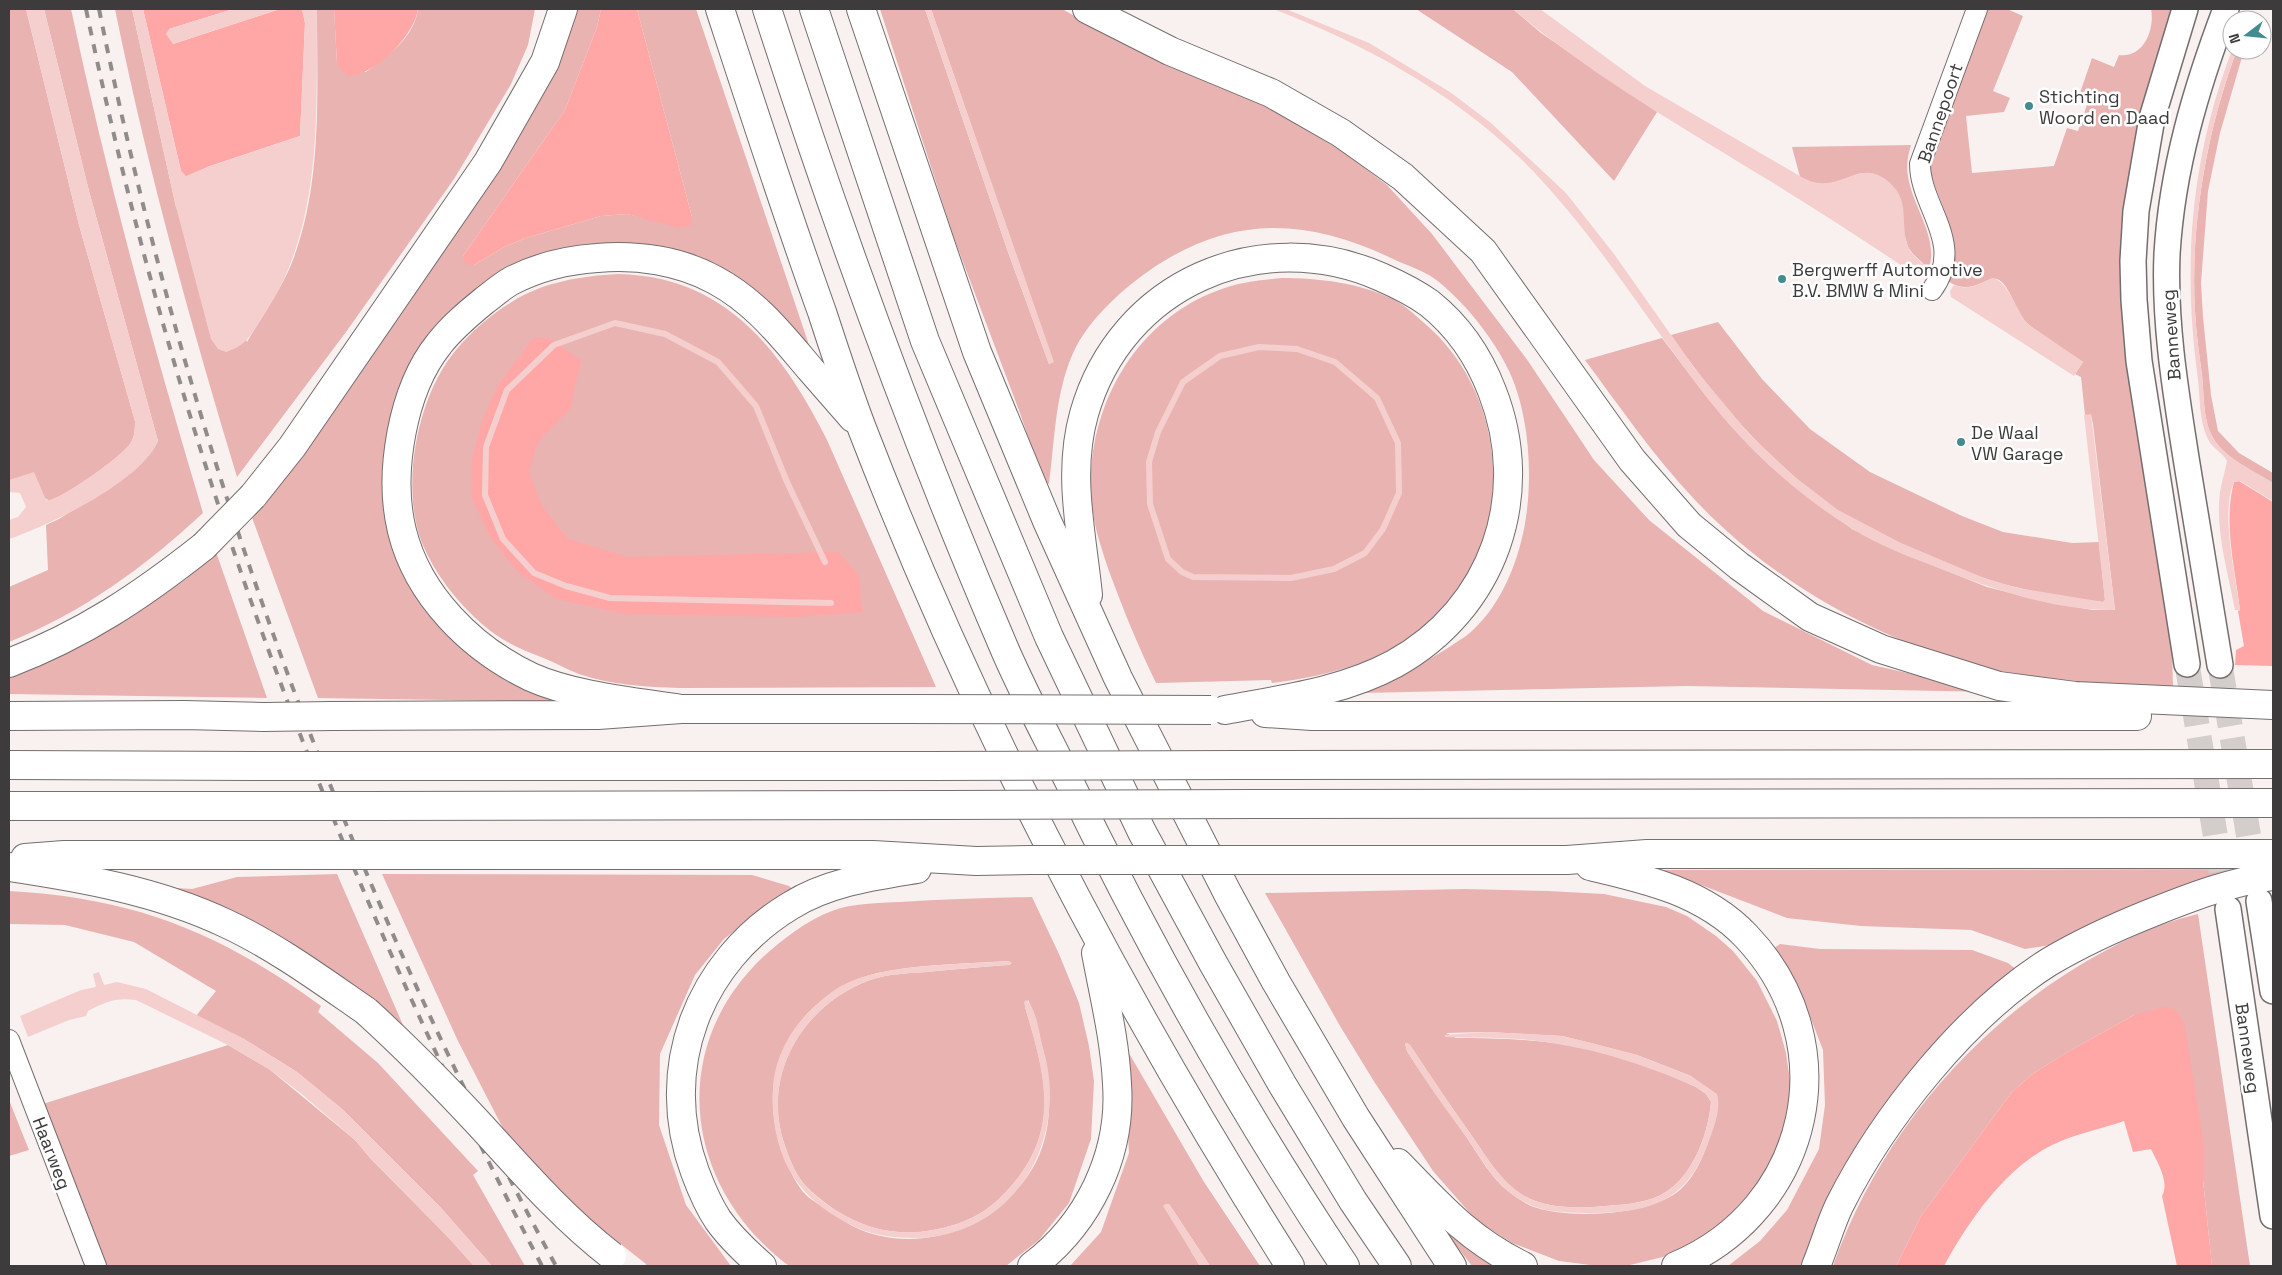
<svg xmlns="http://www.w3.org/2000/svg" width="2282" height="1275" viewBox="0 0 2282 1275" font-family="'Space Grotesk',sans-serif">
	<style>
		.green { fill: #e9b3b2; fill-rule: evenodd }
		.forest { fill: #fea7a6 }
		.water { fill: #f4cfce }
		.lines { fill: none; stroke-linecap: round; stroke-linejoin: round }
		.stream { stroke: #f4cfce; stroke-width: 6 }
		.major-tunnel { stroke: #d3cdcc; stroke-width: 25; stroke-dasharray: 25 12; stroke-linecap: butt }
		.minor-casing { stroke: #746e6e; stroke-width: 22 }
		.major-casing { stroke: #746e6e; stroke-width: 28 }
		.highway-casing { stroke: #746e6e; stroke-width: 30 }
		.minor { stroke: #fff; stroke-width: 20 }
		.major { stroke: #fff; stroke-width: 25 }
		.highway { stroke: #fff; stroke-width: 28 }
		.rail { stroke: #918c8c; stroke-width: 4; stroke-dasharray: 9 9; stroke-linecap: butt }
		.highway-bridge-casing { stroke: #746e6e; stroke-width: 30; stroke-linecap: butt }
		.highway-bridge { stroke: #fff; stroke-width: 28 }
		.poi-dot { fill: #438b8f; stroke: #fff; stroke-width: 2 }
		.labels { text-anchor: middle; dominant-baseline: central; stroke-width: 5; stroke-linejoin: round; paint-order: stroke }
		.poi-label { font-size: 18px; fill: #3d3b3b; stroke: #fff; text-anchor: start }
		.street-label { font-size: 18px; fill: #3d3b3b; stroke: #fff }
	</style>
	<rect width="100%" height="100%" fill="#f8f1f0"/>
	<!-- green -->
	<g class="green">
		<path d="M9,9H26L79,225L135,421C135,429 135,437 130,444C119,459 68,494 50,501L9,480Z"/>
		<path d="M44,9H71C107,179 153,346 203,513C146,566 82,613 9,642V587L48,570L46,525L59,519C90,499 141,475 158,441L89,191Z"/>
		<path d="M115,9H132L176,207L247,342C261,318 280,291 291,265C323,186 317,93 317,9H334L337,64L366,72C388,56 414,38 418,9H535L528,45L511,84L454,179L346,332L237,477C190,322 147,167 115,9Z"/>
		<path d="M568,9H601L597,27L565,110L463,256L474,265L504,247L526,238L601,216L627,214L653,220L692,217L637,9H696L811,351L711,268L534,262L397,407L417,590L575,702L318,698L250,512L306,442Z"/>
		<path d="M880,9H925L1008,252L1049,364L1053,362L931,9H1062L1111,36L1265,105L1342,151L1387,185L1432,234L1528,361L1594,460L1649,520L1763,611L1872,665L1992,692L1687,686L1360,693C1391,679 1421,665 1451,646C1458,641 1467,636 1473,630C1505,600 1522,552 1527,510C1532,467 1528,411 1509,371C1494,339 1464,301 1435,279C1423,270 1405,265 1391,258C1316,222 1244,214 1169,258C1136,277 1094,312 1076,347C1055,388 1055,439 1049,484L1043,481L1020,413L954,238Z"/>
		<path d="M1416,9H1513L1541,33L1657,112L1614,181L1512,72Z"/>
		<path d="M1988,9H2007L2023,16L1993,91L2010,98L2004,112L1966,116L1972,173L2054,166L2067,128L2078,131L2090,96L2080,93L2092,58L2114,67L2119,55C2144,58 2155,29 2151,9H2177L2133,158L2172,645L2173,688C2119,685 2064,685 2011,674C1892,649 1778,588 1695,500C1654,457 1620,407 1585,360L1662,338L1706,396L1732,427L1769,465L1852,529L1942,569L1987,587L2039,600L2092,610H2115L2093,424L2091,415H2085L2081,377L2075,374L2083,362C2065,349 2041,338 2026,322C2016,312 2010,286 1999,280C1987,273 1974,297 1949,282C1959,259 1951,226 1942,204C1936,187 1928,174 1931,155Z"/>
		<path d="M2237,50H2244L2220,133L2208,191L2201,283L2203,317L2211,395L2218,431L2239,453L2273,473V483C2252,470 2222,458 2211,434C2203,418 2204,393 2202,375C2199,353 2196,332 2195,311C2190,226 2207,129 2237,50Z"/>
		<path d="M1911,145C1908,155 1906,165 1908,176C1912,206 1939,237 1929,269L1913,254L1908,247L1890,183C1858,160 1852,184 1823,185C1815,185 1807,180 1800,177L1792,147Z"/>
		<path d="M618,274C726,276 782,351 827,440L936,687L680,688C646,687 611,685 579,674C566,669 554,662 541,657C520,649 500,640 482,624C457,602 435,574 422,543C400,486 417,396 456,350C471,332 490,315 510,303C542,282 581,276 618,274Z"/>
		<path d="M1282,278C1319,278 1359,283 1393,299C1404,305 1414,314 1423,322C1512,396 1518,542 1432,620C1387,661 1330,676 1272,683L1271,680L1156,683C1138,646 1123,609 1109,571C1102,550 1094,527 1092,505C1083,415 1131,322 1219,290C1239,282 1261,280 1282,278Z"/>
		<path d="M1718,322L1762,379L1810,429L1870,472L1962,516L2003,532L2072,543L2099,542L2105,600L2103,602C2063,597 2022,591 1984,578C1963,571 1942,561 1921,552C1893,540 1863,528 1837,510C1770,463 1717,402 1671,335Z"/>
		<path d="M216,552L267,698L9,694V677L124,621L186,579Z"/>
		<path d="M2268,869L2051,945L2025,949L1971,930L1861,926L1787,918L1662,870Z"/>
		<path d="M337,874L403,1025L345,978L340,985L137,880L176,888L192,889L237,877Z"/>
		<path d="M382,874L752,875L789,886L796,892L765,907L724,939L695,975L660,1054L659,1125L686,1205L731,1266H645L646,1264L585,1216L509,1140L458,1041Z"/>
		<path d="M1465,889L1548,891L1604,894L1666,907L1687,916L1716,936L1733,951L1757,981L1777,1021L1786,1053L1791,1088L1786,1127L1759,1189L1691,1250L1630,1265L1598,1266L1559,1261L1512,1243L1476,1220L1433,1171L1375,1083L1340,1026L1265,893ZM1486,1032L1562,1036L1637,1055L1691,1076L1718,1106C1710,1135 1704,1167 1681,1189C1652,1216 1568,1220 1531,1206C1524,1203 1516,1197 1509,1192C1491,1178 1480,1157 1467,1138C1447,1109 1426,1081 1407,1051L1405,1043L1410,1045C1431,1077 1452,1108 1474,1139C1487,1158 1501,1181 1521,1194C1543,1208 1569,1208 1594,1207C1613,1205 1635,1205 1654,1198C1690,1185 1708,1137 1711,1102L1706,1094L1696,1087C1676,1078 1656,1069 1636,1062C1579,1041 1516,1038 1456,1038L1446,1033Z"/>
		<path d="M9,891C135,898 219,932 321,1006L318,1012L378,1063L478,1171L473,1175L525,1266H492L441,1208L342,1109L297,1072L244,1039L196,1016L216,991L134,942L65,925L9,924Z"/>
		<path d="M1032,897L1059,954L1079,1003L1089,1046L1094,1081L1091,1139L1069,1203L1039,1240L1006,1266H790L785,1263C684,1184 667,1048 763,957C783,939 807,920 832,911C853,903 878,903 900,902C944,899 988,898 1032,897ZM1009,961L1011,964L1008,965C981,967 954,969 927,972C908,973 888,974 870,980C804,1004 761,1074 784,1143C789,1157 794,1172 804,1184C813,1194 824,1202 835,1210C865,1229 898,1237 933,1230C961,1225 984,1215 1004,1194C1062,1134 1047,1079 1025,1007L1028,1000C1034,1011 1036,1025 1039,1037C1050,1078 1056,1122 1036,1162C1004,1223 927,1256 861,1230C851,1226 841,1219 832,1212C824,1207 814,1202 807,1196C796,1185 789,1169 784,1155C755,1085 784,1013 853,981C890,964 967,964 1009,961Z"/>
		<path d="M2198,914L2250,1266H2212L2203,1180V1139L2134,1015L2064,1054L2031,1075L2011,1093L1921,1216L1896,1266H1833C1877,1142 1965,1036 2077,967C2115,944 2154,924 2198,914Z"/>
		<path d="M1780,944L1820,949L1972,950L2008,963L2021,973L1978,1008L1807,1266H1728L1760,1241L1787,1210L1819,1149L1825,1105L1823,1050L1806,1006L1789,970L1774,948Z"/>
		<path d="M1123,1043L1204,1182L1260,1266H1210L1169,1204L1192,1253L1200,1266H1070L1101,1232L1129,1153Z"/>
		<path d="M228,1045L269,1069L355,1140L371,1159L447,1236L474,1266H105L43,1104Z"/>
		<path d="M9,1100L29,1150L9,1156Z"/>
		<path d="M1416,1193L1503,1266H1472Z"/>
	</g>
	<!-- forest -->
	<g class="forest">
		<path d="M143,9H233L169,29L173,44L280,9H302L305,23L300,136L210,166L186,177L181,171Z"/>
		<path d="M334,9H418C414,36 375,76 347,76L337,64Z"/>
		<path d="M601,9H637L692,217L691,225L679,228L627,214L601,216L526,238L504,247L474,265L465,264L463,256L565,110L597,27Z"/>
		<path d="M534,337L549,338L581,360L570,409L538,442L529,472L542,506L568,539L628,557L838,552L859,575L862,612L796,617L625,614L556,599L517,571L490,537L472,498L471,464L482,421L498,385Z"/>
		<path d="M2239,481L2273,502V666L2235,665L2236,650L2244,646L2238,611L2240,610C2235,568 2223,523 2234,482Z"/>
		<path d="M2164,1007C2178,1009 2181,1015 2185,1028L2203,1139V1180L2212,1266H2177L2162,1196C2170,1182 2157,1162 2151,1149L2133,1152L2124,1121C2101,1129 2074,1134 2052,1145C2005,1168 1968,1222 1944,1266H1896L1921,1216L2011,1093L2031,1075L2064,1054L2134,1015Z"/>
	</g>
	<!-- water -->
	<g class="water">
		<path d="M26,9H44L89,191L158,441C142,481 48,526 9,539V520L18,517L26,507L20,493L9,492V480L34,472L46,500C57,503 122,456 130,444C135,437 135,429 135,421L79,225Z"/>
		<path d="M132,9H143L181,171L186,176L210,166L300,136L305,23L302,9H317C316,112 324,227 263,316C251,334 248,345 226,352L218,349L211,339L176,207Z"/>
		<path d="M233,9H280L173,44L166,34L169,29Z"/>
		<path d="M925,9H931L1054,362L1049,364L1008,252Z"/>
		<path d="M1273,9H1286L1369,43L1450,92L1491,123L1566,193L1614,254L1695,369L1750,435L1795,477L1838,510L1901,543L1984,578L2018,588L2103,602L2105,600L2084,415L2091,414L2115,610C2059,611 2001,592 1949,572C1916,559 1880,547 1851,528C1796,494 1744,446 1705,395C1643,315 1592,229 1520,158C1450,91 1363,43 1273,9Z"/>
		<path d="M1513,9H1540L1645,86L1805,179C1842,196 1859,154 1891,184C1911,202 1899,227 1909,249C1913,256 1920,261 1925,266L1920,274L1916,275C1866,242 1816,209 1765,178C1679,125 1591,75 1513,9Z"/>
		<path d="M2232,50H2237C2207,129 2190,226 2195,310C2196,332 2199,353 2202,375C2204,393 2203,418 2211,434C2222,457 2253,470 2273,483V501L2240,481L2234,482C2220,512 2236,577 2240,610H2235C2228,572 2215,531 2220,492C2222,481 2225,471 2227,461C2222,452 2212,448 2208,439C2199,422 2200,397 2198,379C2182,264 2191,158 2232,50Z"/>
		<path d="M1992,278C2008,280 2017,313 2028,324L2083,362L2074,376L1951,297L1950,291L1954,285C1969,291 1979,284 1992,278Z"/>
		<path d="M1009,961L1012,963L1008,965C981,967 954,969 927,972C908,973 888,974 870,980C803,1005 762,1073 784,1143C789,1157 794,1172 804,1184C813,1195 826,1204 839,1212C867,1230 900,1236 933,1230C961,1225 984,1215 1004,1194C1062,1133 1046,1079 1025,1007L1024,1002L1026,1000C1037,1009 1039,1034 1043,1048C1070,1138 1016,1235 917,1238C891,1238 869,1235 847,1223C823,1210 807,1197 793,1176C777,1152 771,1117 773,1089C774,1061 788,1033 808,1013C818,1003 829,993 841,986C884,963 960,965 1009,961Z"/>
		<path d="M99,972L104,985L117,982L146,989L244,1039L297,1072L342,1109L441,1208L492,1266H474L447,1236L371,1159L355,1140L303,1095L269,1069L228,1045L136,1000C117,997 104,1002 88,1011L86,1016L69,1020L28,1037L20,1016L81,990L96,987L93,974Z"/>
		<path d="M1486,1032L1562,1036L1592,1043L1637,1055L1691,1076L1717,1094C1721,1108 1715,1124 1710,1138C1688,1203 1650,1213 1587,1213C1563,1212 1542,1213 1521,1200C1496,1186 1483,1161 1467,1138C1446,1109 1425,1081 1407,1051L1405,1043H1408L1410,1045C1431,1077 1452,1108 1474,1139C1487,1158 1501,1181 1521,1194C1543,1208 1569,1208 1594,1207C1613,1205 1636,1205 1654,1198C1690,1185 1708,1137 1711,1102L1706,1094L1696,1087C1639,1062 1581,1044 1518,1039C1494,1037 1470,1038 1445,1037V1035Z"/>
		<path d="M1165,1204H1169L1210,1266H1200L1163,1206Z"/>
	</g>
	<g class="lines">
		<!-- stream -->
		<g class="stream">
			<path d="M1259,347L1297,349L1335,362L1377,398L1398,443L1399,493L1383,529L1365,553L1334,569L1291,578L1193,577L1182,572L1168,559L1150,504L1149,462L1158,432L1183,382L1220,356Z"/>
			<path d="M825,562L787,482L756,406L718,362L665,334L615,323L554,345L507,390L486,447L485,495L503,539L534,573L566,586L610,598L831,603"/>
		</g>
		<!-- major-tunnel -->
		<g class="major-tunnel">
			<path d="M2187,664L2227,906"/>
			<path d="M2220,665L2255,874"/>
		</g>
		<!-- minor casing -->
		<g class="minor-casing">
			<g id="minor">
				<path d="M1932,290C1966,244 1920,207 1920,164L1977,9"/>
				<path d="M9,1040L96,1266"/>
			</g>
		</g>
		<!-- major casing -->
		<g class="major-casing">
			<g id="major">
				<path d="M2185,9L2152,118L2136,211L2133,261L2134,300L2139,361L2187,664"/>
				<path d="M2220,665C2209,598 2198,531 2187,464C2176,394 2164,324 2167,254C2172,169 2196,88 2226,9"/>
				<path d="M2259,901L2273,991"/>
				<path d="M2228,909L2273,1216"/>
			</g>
		</g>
		<!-- highway casing -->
		<g class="highway-casing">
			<g id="highway">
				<path d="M720,9C753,110 786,212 822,312C835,352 848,392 863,431C976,724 1122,1001 1290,1266"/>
				<path d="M767,9C836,223 913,436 1002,643C1020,686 1042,727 1063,769C1146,941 1239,1107 1345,1266"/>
				<path d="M814,9L925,341L1049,637L1142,832L1213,963L1282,1084L1353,1201L1397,1266"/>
				<path d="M861,9L977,352L1047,521L1118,678L1228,894L1276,982L1356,1118L1452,1266"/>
				<path d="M1087,9L1170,51L1271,93L1341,133L1403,177L1483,251L1632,460L1689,525L1739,566L1810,617L1881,649L1999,686L2075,696L2273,705"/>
				<path d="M253,496L292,447L488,162L545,62L563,9"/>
				<path d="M1088,595C1082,534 1067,474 1084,414C1121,283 1260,224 1381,277C1397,284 1415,293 1429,303C1458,326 1479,357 1492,391C1533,495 1494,609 1394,664C1342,692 1283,699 1225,710"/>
				<path d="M9,663C84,634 141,596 204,546"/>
				<path d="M681,709C636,702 573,696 531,677C472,649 418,596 402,531C388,474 402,390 439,344C452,327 469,313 485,300C493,294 502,286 511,281C538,267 566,260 597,258C636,254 681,261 715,280C756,302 782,336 811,370C825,386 839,402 853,418"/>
				<path d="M1265,713L1312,716H2137"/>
				<path d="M9,716L184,715L264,717"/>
				<path d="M332,716L598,715L681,709H903"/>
				<path d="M9,765L284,766"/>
				<path d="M1238,765L2273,764"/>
				<path d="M351,766H929"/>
				<path d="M1258,804L2273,803"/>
				<path d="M9,806H300"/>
				<path d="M367,806L948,805"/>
				<path d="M386,855H873L976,861L1030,860"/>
				<path d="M25,858L64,855H320"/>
				<path d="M1287,860H1567L1647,854H2273"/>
				<path d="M1590,866C1646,879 1704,892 1746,936C1848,1043 1811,1209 1676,1266"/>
				<path d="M9,867C82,878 157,891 225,923C275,946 321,980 366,1011"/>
				<path d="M1398,1163C1440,1206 1468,1239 1523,1266"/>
				<path d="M762,1266C746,1252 730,1237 718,1220C708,1205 701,1188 695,1172C657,1069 698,962 790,906C828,882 874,876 917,869"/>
				<path d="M1032,1266C1088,1224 1122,1155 1117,1084C1115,1040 1104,996 1096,953"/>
				<path d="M1816,1266C1824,1247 1830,1225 1839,1206C1883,1118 1965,1015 2049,962C2081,943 2116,927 2151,913C2191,897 2230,882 2273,876"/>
			</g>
		</g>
		<!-- minor -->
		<use href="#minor" class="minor"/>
		<!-- major -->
		<use href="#major" class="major"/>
		<!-- highway -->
		<use href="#highway" class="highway"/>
		<!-- rail -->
		<g class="rail">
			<path d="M86,9C178,452 332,866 542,1266"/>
			<path d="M99,9C187,446 343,875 556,1266"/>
		</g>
		<!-- highway-bridge casing -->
		<g class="highway-bridge-casing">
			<g id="highway-bridge">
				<path d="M204,546L253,496"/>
				<path d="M903,709L1211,710"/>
				<path d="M264,717L332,716"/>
				<path d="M284,766H351"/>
				<path d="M929,766L1238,765"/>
				<path d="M948,805L1258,804"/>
				<path d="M300,806H367"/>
				<path d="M320,855H386"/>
				<path d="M1030,860H1287"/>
				<path d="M366,1011C407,1048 445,1087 482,1127C523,1172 563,1218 612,1256"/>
			</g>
		</g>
		<!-- highway-bridge -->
		<use href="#highway-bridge" class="highway-bridge"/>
	</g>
	<!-- markers -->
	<g class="poi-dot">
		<circle cx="2029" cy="106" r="5"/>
		<circle cx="1782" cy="279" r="5"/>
		<circle cx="1961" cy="442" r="5"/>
	</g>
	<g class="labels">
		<!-- poi labels -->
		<g class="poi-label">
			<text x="2039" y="96">Stichting<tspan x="2039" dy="21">Woord en Daad</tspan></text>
			<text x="1792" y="269">Bergwerff Automotive<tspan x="1792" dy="21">B.V. BMW &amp; Mini</tspan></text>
			<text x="1971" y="432">De Waal<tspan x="1971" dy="21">VW Garage</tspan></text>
		</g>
		<!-- street labels -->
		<g class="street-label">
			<text transform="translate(1940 113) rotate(-71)">Bannepoort</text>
			<text transform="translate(2171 335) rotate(-94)">Banneweg</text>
			<text transform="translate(2248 1048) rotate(82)">Banneweg</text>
			<text transform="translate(52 1153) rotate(69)">Haarweg</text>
		</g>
	</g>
	<!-- border -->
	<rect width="2282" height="1275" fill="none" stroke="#3d3b3b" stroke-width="20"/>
	<!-- north arrow -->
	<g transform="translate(2247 35) rotate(254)"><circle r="24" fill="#ffffff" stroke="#b1b1b1"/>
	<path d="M0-4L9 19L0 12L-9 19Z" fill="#438b8f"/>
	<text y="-8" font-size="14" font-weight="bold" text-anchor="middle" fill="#3d3b3b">N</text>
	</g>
</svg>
